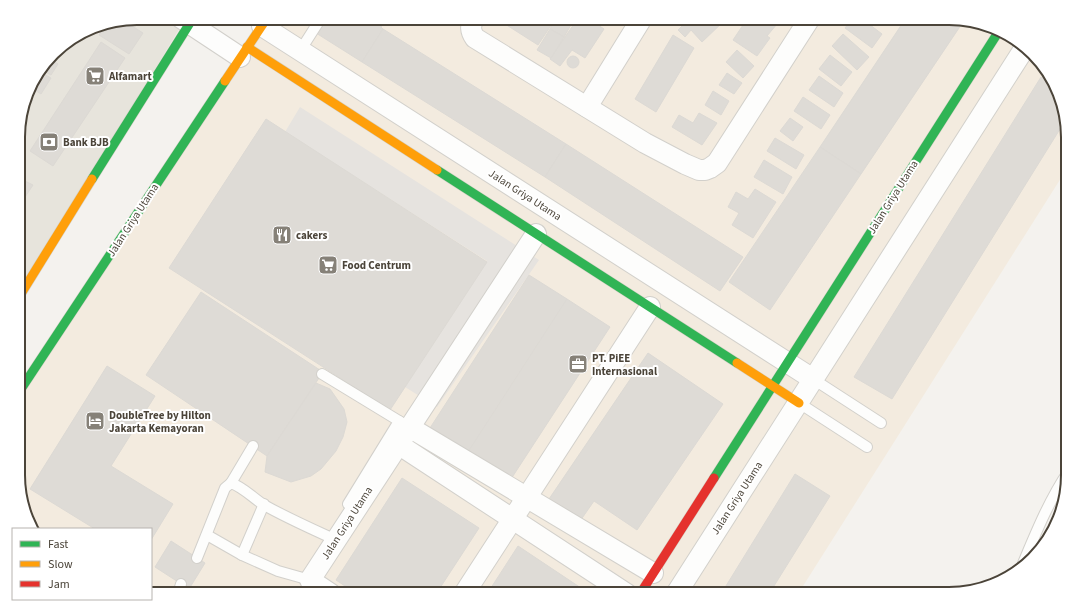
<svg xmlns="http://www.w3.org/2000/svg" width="1086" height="612" viewBox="0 0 1086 612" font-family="'Source Sans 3',sans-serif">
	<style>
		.residential { fill: #e7e4dc }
		.commercial { fill: #f3ebdf }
		.parking { fill: #e6e3df }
		.building { fill: #dedbd6; stroke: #dcd9d4 }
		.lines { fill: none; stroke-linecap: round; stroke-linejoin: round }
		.lane-casing { stroke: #d2d0cb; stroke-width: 12 }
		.street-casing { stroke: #d2d0cb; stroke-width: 22 }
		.fast-casing { stroke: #d3cfc5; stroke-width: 10 }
		.slow-casing { stroke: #d3cfc5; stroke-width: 10 }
		.jam-casing { stroke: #d3cfc5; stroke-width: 10 }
		.lane { stroke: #fdfdfc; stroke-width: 10 }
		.street { stroke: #fdfdfc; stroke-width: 20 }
		.fast { stroke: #30b455; stroke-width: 9 }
		.slow { stroke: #ff9f0a; stroke-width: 9 }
		.jam { stroke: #e5322d; stroke-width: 9 }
		.labels { text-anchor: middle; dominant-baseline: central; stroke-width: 4; stroke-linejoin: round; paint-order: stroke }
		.poi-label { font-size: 11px; font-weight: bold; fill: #4b4439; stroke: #fff; text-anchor: start }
		.street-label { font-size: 11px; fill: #4b4439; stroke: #fff }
		.rim { fill: none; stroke: #4b4439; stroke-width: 2 }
	</style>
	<rect width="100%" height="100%" fill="#f4f2ee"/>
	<!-- residential -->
	<path class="residential" d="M137,18H186L19,293V122L30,84L59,48L92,27Z"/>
	<!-- commercial -->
	<path class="commercial" d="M268,18H949L1008,34L1048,71L1068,129V167L798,594H151V529H34L19,490V393Z"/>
	<!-- parking -->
	<path class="parking" d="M300,107L539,260L437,407L405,387L487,261L285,132Z"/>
	<!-- building -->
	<g class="building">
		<path d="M326,18H387L381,27L383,29L362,62L316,33Z"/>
		<path d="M509,18H542L552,24L538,45L505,24Z"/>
		<path d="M556,18H575L564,37L550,29Z"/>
		<path d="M578,18H588L604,29L585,58L572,50L560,66L550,59Z"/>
		<path d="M690,18H721L724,21L702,42L691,30L685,37L678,30Z"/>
		<path d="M742,18H769L777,24L767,36L770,38L757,56L733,40L743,25L739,21Z"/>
		<path d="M853,18H861L882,34L872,48L845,28Z"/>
		<path d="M906,18H949L961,25L861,174L820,147Z"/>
		<path d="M124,21L143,33L129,54L99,35L106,24Z"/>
		<path d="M383,29L566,144L545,177L362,62Z"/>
		<path d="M550,29L564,37L551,58L537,50Z"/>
		<path d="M843,34L869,57L857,70L832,46Z"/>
		<path d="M673,35L694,48L656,112L635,99Z"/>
		<path d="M101,42L125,58L53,166L30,151Z"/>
		<path d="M64,45H65L58,57L54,54L59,48Z"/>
		<path d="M737,50L754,66L743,78L726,62Z"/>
		<path d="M830,55L852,72L841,86L819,69Z"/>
		<circle cx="573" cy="62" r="6"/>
		<path d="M50,59L58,64L51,75L42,70Z"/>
		<path d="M40,72L51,78L41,94L30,87Z"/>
		<path d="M727,73L742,83L734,94L719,85Z"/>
		<path d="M819,76L843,93L834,107L809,90Z"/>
		<path d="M1041,77L1052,84L1065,121L892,399L854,377Z"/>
		<path d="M713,91L729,101L721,115L705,105Z"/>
		<path d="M27,96L33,100L20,120Z"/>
		<path d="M803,97L830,115L821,129L794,111Z"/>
		<path d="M699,113L717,123L702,145L672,127L679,115L693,123Z"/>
		<path d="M790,118L803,127L793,141L780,131Z"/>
		<path d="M266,119L487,262L390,410L169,268Z"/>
		<path d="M775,138L804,155L796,169L767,151Z"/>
		<path d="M566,144L743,257L720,291L545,177Z"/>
		<path d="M820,147L861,174L770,310L729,282Z"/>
		<path d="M764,160L792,177L783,194L754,177Z"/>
		<path d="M19,178L33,185L19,206Z"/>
		<path d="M755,189L776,202L753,238L732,225L739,213L728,207L736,192L748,199Z"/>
		<path d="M529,275L567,299L468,452L430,428Z"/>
		<path d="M201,292L323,372L267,456L146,375Z"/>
		<path d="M567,299L610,327L511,479L468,452Z"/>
		<path d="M648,353L723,404L637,530L594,501L578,524L547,502Z"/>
		<path d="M107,366L155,396L111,466L173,504L151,540V529H95L30,489Z"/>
		<path d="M316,383L330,389L344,409L347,422L343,437L336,451L321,469L311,476L291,482L265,472L267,456Z"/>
		<path d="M795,474L830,496L769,594H721Z"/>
		<path d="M402,478L479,528L436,594H357L336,580Z"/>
		<path d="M171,541L205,563L189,589L155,567Z"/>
		<path d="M518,546L590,594H487Z"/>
	</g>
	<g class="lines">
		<!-- lane casing -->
		<g class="lane-casing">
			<g id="lane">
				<path d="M300,51L321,18"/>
				<path d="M322,374L409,427"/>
				<path d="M813,379L881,423"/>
				<path d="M799,403L867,447"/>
				<path d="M231,483L253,446"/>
				<path d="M348,504L399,421"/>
				<path d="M207,535L242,555L278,571L310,580"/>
				<path d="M242,555L264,504"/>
				<path d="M197,558L225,488L231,483C243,487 253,498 264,505C287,518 312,529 336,540"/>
				<path d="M1021,568C1035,535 1048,502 1068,472"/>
				<path d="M178,594L181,584"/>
			</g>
		</g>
		<!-- street casing -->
		<g class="street-casing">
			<g id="street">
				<path d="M181,18L240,57"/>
				<path d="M474,18C470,26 470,31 475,38L645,143L685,164L699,170H705L710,168L717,163L810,18"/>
				<path d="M262,26L813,379"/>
				<path d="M587,107L642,18"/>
				<path d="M409,427L653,573"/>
				<path d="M398,444L627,594"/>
				<path d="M331,594L310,580L536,234"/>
				<path d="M464,594L650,307"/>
				<path d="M676,594L1024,49"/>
			</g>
		</g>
		<!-- fast casing -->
		<g class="fast-casing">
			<g id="fast">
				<path d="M437,170L737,363"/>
				<path d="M92,179L193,18"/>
				<path d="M19,392L225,81"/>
				<path d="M714,478L999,31"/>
			</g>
		</g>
		<!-- slow casing -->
		<g class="slow-casing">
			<g id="slow">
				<path d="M247,47L437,170"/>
				<path d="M225,81L267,18"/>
				<path d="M19,297L92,179"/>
				<path d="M737,363L799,403"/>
			</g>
		</g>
		<!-- jam casing -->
		<g class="jam-casing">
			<path id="jam" d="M640,594L714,478"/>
		</g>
		<!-- lane -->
		<use href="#lane" class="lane"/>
		<!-- street -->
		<use href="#street" class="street"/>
		<!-- fast -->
		<use href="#fast" class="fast"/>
		<!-- slow -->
		<use href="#slow" class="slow"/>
		<!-- jam -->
		<use href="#jam" class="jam"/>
	</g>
	<!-- icons -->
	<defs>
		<g id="supermarket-square" transform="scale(1)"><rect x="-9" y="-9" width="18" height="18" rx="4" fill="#868178" stroke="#fff"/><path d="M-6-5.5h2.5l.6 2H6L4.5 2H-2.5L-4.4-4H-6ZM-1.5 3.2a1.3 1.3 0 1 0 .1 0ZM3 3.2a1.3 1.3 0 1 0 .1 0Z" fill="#fff"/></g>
		<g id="bank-square" transform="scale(1)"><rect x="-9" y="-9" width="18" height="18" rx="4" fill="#868178" stroke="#fff"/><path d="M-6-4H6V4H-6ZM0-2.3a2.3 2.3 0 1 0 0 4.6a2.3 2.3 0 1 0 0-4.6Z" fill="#fff"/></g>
		<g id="restaurant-square" transform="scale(1)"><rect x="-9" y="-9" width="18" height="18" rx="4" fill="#868178" stroke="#fff"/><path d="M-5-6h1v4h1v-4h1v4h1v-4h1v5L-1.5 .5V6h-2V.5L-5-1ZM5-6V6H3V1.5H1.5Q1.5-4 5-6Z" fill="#fff"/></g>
		<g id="office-square" transform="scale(1)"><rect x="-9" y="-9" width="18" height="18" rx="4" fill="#868178" stroke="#fff"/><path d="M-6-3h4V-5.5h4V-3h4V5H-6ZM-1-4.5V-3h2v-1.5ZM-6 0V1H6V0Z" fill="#fff"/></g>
		<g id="hotel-square" transform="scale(1)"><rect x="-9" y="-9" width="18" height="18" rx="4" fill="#868178" stroke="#fff"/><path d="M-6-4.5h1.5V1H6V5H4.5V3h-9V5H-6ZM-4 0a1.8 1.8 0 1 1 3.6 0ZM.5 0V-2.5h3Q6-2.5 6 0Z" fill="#fff"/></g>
	</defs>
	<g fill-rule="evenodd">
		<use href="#supermarket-square" x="95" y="76"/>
		<use href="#bank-square" x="49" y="142"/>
		<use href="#restaurant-square" x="282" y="235"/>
		<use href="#supermarket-square" x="328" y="265"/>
		<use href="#office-square" x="578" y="364"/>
		<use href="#hotel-square" x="95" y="421"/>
	</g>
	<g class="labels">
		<!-- poi labels -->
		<g class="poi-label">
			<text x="109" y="76">Alfamart</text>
			<text x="63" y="142">Bank BJB</text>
			<text x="296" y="235">cakers</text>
			<text x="342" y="265">Food Centrum</text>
			<text x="592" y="358">PT. PiEE<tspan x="592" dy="13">Internasional</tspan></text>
			<text x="109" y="415">DoubleTree by Hilton<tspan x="109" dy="13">Jakarta Kemayoran</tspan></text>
		</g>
		<!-- street labels -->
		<g class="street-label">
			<text transform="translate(525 195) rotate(33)">Jalan Griya Utama</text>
			<text transform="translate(893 197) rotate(-58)">Jalan Griya Utama</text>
			<text transform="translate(133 220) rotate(-57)">Jalan Griya Utama</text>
			<text transform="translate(737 498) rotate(-57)">Jalan Griya Utama</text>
			<text transform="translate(347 523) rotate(-57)">Jalan Griya Utama</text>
		</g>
	</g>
	<!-- crop -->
	<path d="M0 0H1086V612H0ZM137 25H949A112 112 0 0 1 1061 137V475A112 112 0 0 1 949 587H137A112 112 0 0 1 25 475V137A112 112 0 0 1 137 25Z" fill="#fff" fill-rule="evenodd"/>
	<path class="rim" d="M137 25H949A112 112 0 0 1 1061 137V475A112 112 0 0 1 949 587H137A112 112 0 0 1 25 475V137A112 112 0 0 1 137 25Z"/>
	<!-- legend -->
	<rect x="12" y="528" width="140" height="72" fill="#ffffff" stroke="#b7b4b0"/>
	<rect x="20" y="541" width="20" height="6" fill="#30b455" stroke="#b7b4b0"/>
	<text x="48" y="548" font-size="12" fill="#4b4439">Fast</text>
	<rect x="20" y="561" width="20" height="6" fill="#ff9f0a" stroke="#b7b4b0"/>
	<text x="48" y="568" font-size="12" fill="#4b4439">Slow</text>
	<rect x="20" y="581" width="20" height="6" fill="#e5322d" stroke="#b7b4b0"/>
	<text x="48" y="588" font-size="12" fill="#4b4439">Jam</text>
</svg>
